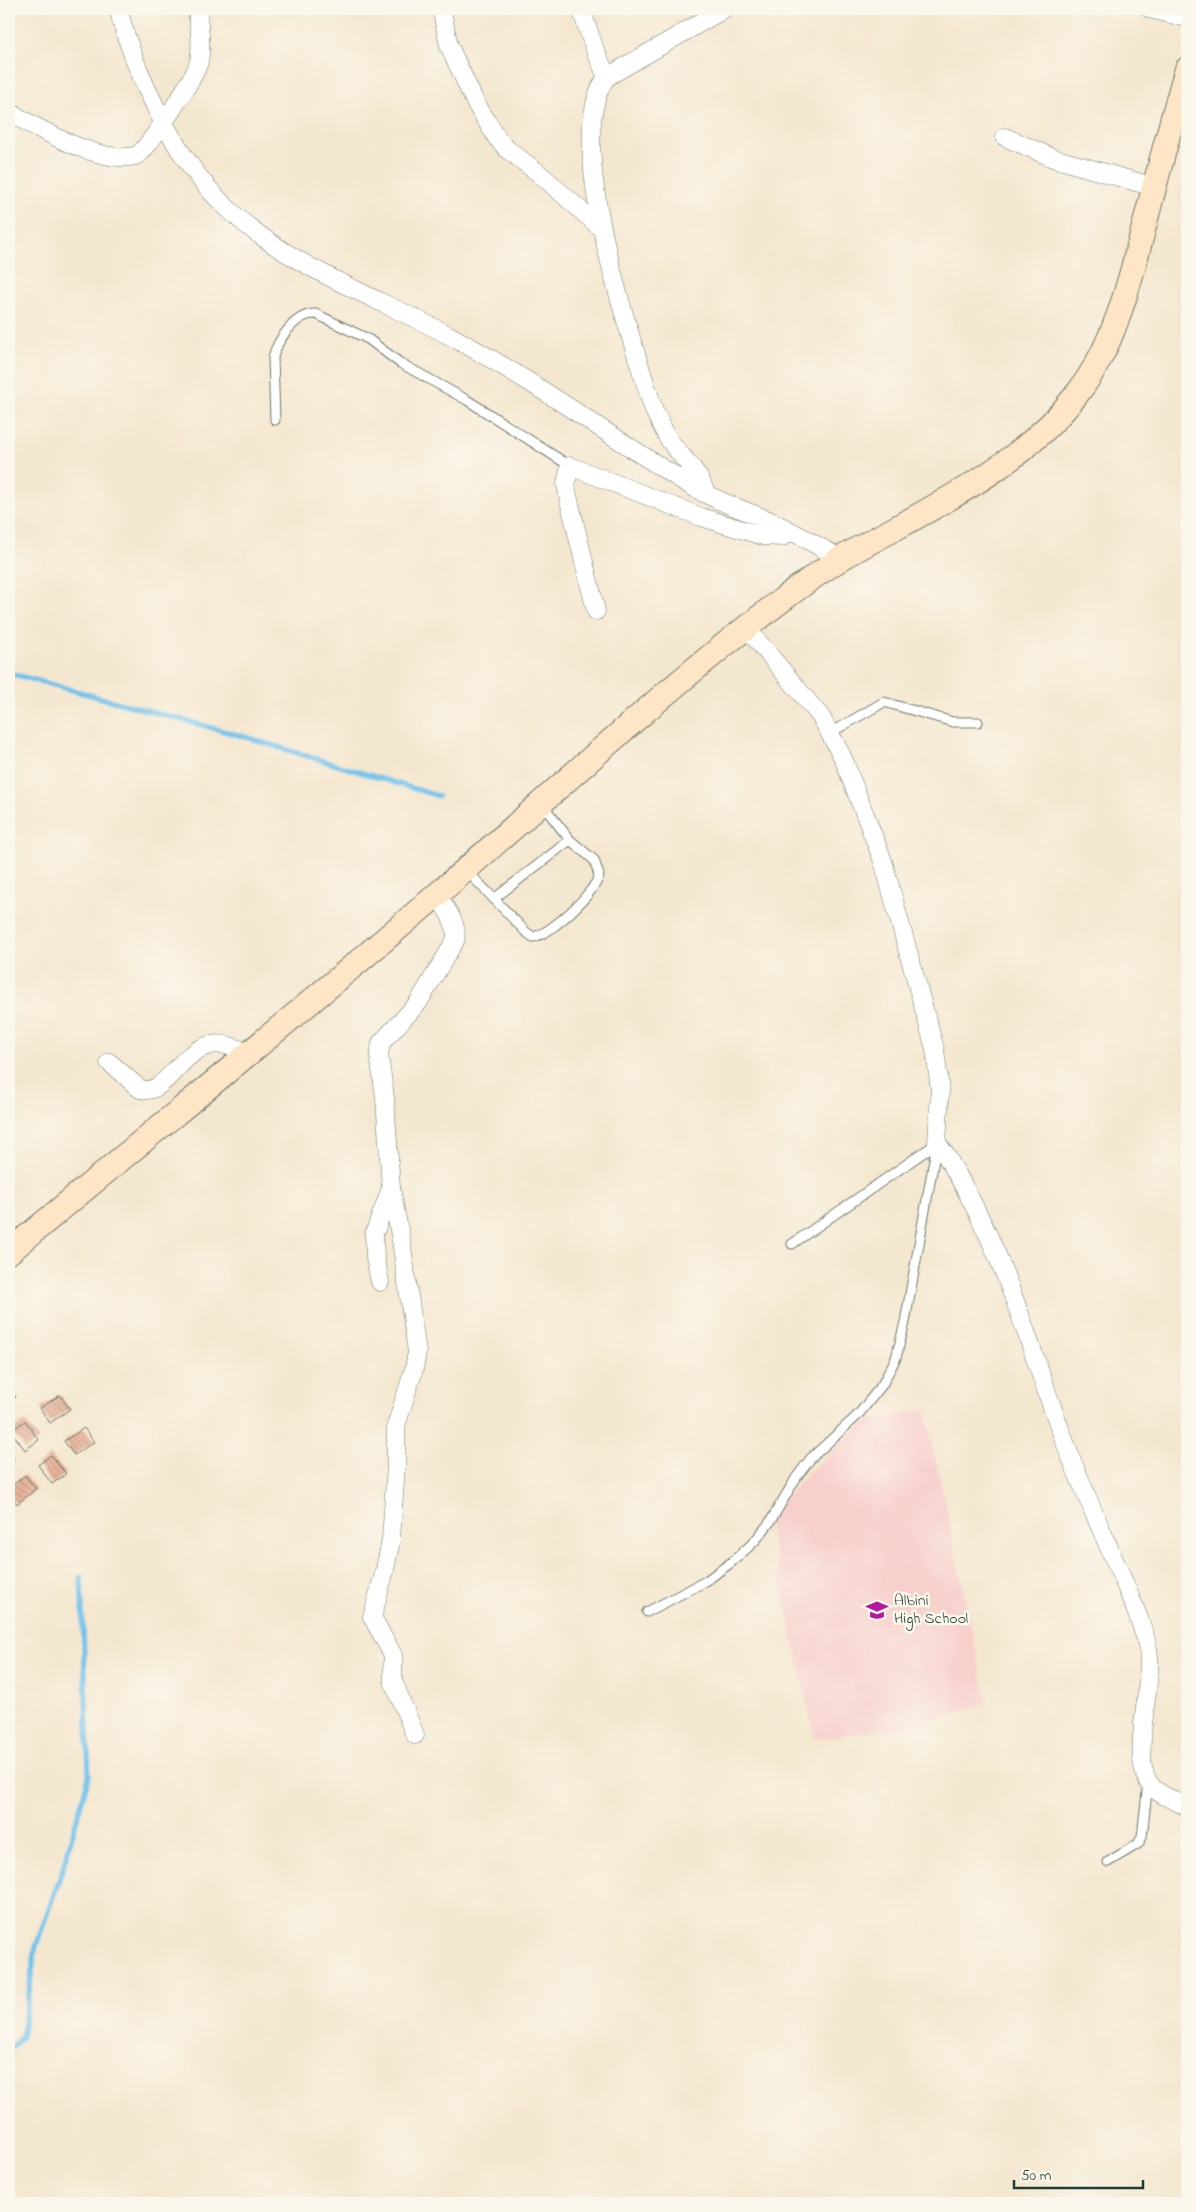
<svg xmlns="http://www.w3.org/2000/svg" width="1196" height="2212" viewBox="0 0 1196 2212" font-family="'Indie Flower',sans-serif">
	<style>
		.built { fill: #f7d0cc }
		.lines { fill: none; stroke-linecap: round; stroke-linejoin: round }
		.stream { stroke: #72c2ed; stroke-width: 5 }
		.building { fill: url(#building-back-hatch) }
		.lane-casing { stroke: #6a786a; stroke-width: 11 }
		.street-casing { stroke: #6a786a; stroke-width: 19 }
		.secondary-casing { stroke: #6a786a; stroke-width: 26 }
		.lane { stroke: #fff; stroke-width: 9 }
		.street { stroke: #fff; stroke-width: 18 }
		.secondary { stroke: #fde5c5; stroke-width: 24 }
		.labels { text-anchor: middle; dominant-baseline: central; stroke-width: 5; stroke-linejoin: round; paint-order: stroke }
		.poi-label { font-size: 16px; fill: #1f3d34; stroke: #fbf7ec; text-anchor: start }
	</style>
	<defs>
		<pattern id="building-back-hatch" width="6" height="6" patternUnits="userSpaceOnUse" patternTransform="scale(1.25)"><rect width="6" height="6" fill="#e8b399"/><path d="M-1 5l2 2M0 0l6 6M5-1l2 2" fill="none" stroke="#bb937e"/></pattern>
	</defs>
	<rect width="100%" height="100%" fill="#fbf7ec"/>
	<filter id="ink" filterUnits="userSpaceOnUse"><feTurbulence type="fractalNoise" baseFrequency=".02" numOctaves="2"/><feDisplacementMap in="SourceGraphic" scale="10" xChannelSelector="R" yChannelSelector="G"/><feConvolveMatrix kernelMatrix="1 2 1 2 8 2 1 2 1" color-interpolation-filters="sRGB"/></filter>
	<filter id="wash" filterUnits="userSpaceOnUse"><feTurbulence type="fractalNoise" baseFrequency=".0096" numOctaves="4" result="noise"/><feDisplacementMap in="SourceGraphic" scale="20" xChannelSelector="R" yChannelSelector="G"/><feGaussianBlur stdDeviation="1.12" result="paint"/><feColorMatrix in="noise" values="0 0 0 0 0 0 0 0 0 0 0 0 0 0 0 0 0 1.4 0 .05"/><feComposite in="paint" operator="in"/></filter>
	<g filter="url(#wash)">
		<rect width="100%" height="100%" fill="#f4e7cf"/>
		<!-- built -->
		<path class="built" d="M925,1409L987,1702L922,1725L815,1739L767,1518L809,1472L864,1422Z"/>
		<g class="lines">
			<!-- stream -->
			<g class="stream">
				<path d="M9,673L242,736L438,796"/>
				<path d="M9,2051L22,2036L36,1946L62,1871L89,1776L81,1577"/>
			</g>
		</g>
		<g id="blocks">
			<!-- building -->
			<g class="building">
				<path d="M9,1388L16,1397L9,1403Z"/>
				<path d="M60,1395L70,1409L50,1423L40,1408Z"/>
				<path d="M25,1421L39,1440L25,1450L11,1431Z"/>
				<path d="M84,1428L94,1442L74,1455L64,1441Z"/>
				<path d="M9,1452L14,1460L9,1464Z"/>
				<path d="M51,1455L66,1474L52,1484L38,1465Z"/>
				<path d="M25,1475L36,1489L17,1504L9,1493V1488Z"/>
			</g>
		</g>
	</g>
	<g filter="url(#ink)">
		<use href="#blocks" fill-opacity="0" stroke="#6a786a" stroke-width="1"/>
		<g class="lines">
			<!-- lane casing -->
			<g class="lane-casing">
				<g id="lane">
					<path d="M275,420L273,357C278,339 296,313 316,314L368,339L400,363L467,400L570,466"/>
					<path d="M830,733L884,702L953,722H978"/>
					<path d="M467,871L526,932L533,937C551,934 595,893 599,875L594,860L570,840L542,804"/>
					<path d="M495,898L570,840"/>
					<path d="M792,1244L937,1143"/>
					<path d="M647,1612L706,1581L733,1561L754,1542L770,1522L796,1478L811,1458L858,1415L882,1385L896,1358L905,1322L937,1143"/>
					<path d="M1108,1862L1138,1844L1142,1837L1148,1783"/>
				</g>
			</g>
			<!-- street casing -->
			<g class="street-casing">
				<g id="street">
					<path d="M118,9C136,76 174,157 225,206C286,266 377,297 452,337C536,382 612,438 693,487C716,501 741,509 766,519C792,530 816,545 841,559"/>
					<path d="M581,9L595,50L607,77"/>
					<path d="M1150,9L1187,18"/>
					<path d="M442,12L449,46L475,102L497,138L507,149L541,175L602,229"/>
					<path d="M9,112C39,129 93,160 128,157C132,157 136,156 139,154C150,145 193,80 198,65C203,48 199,26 197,9"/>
					<path d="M1005,137L1053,158L1154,187"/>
					<path d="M706,494C700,473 686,462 673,445C665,435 660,423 654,410C632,342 560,136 607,77L724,9"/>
					<path d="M596,611L568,496L566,484L570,466L701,517L763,536L782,537L791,532"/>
					<path d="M746,627L821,717L843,758L883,861L935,1049L940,1091L937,1143C952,1162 962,1183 973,1204C1017,1288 1039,1380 1075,1468C1090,1504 1105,1539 1121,1575C1131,1599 1143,1624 1148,1649C1155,1685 1126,1763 1154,1789C1164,1797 1176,1801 1187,1807"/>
					<path d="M109,1062L140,1089C173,1100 186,1018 246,1053"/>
					<path d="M391,1188L401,1240L417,1352L414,1369L396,1426V1465L391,1540L384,1574L372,1617L393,1655V1681L415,1735"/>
					<path d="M380,1282L375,1258L374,1234L391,1188L385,1098L379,1055L381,1043L418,1003L455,941C459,924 446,909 437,895"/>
				</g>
			</g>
			<!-- secondary casing -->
			<g class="secondary-casing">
				<path id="secondary" d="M9,1252C152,1132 298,1015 440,892C542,804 641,710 747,627C779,602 811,577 845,556C927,509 1018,471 1077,394C1116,344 1130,280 1146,219C1159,169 1172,118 1187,69"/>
			</g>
			<!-- lane -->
			<use href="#lane" class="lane"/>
			<!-- street -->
			<use href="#street" class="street"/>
			<!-- secondary -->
			<use href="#secondary" class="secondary"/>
		</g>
	</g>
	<!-- icons -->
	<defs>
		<g id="school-bare" transform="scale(1.725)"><path d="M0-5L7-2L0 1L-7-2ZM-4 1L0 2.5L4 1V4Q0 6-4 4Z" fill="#b5179e" stroke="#fbf7ec" stroke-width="2.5" paint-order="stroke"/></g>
	</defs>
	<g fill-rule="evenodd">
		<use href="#school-bare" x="877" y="1610"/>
	</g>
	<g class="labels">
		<!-- poi labels -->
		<g class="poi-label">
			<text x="894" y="1601">Albini<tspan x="894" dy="18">High School</tspan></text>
		</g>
	</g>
	<!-- margin -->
	<rect width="1196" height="2212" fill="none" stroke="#fbf7ec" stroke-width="30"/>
	<!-- scale -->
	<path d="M1014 2180v8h129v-8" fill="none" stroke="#1f3d34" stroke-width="2.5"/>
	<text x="1021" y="2180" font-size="15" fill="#1f3d34" stroke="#fbf7ec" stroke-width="4" paint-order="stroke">50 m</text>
</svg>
